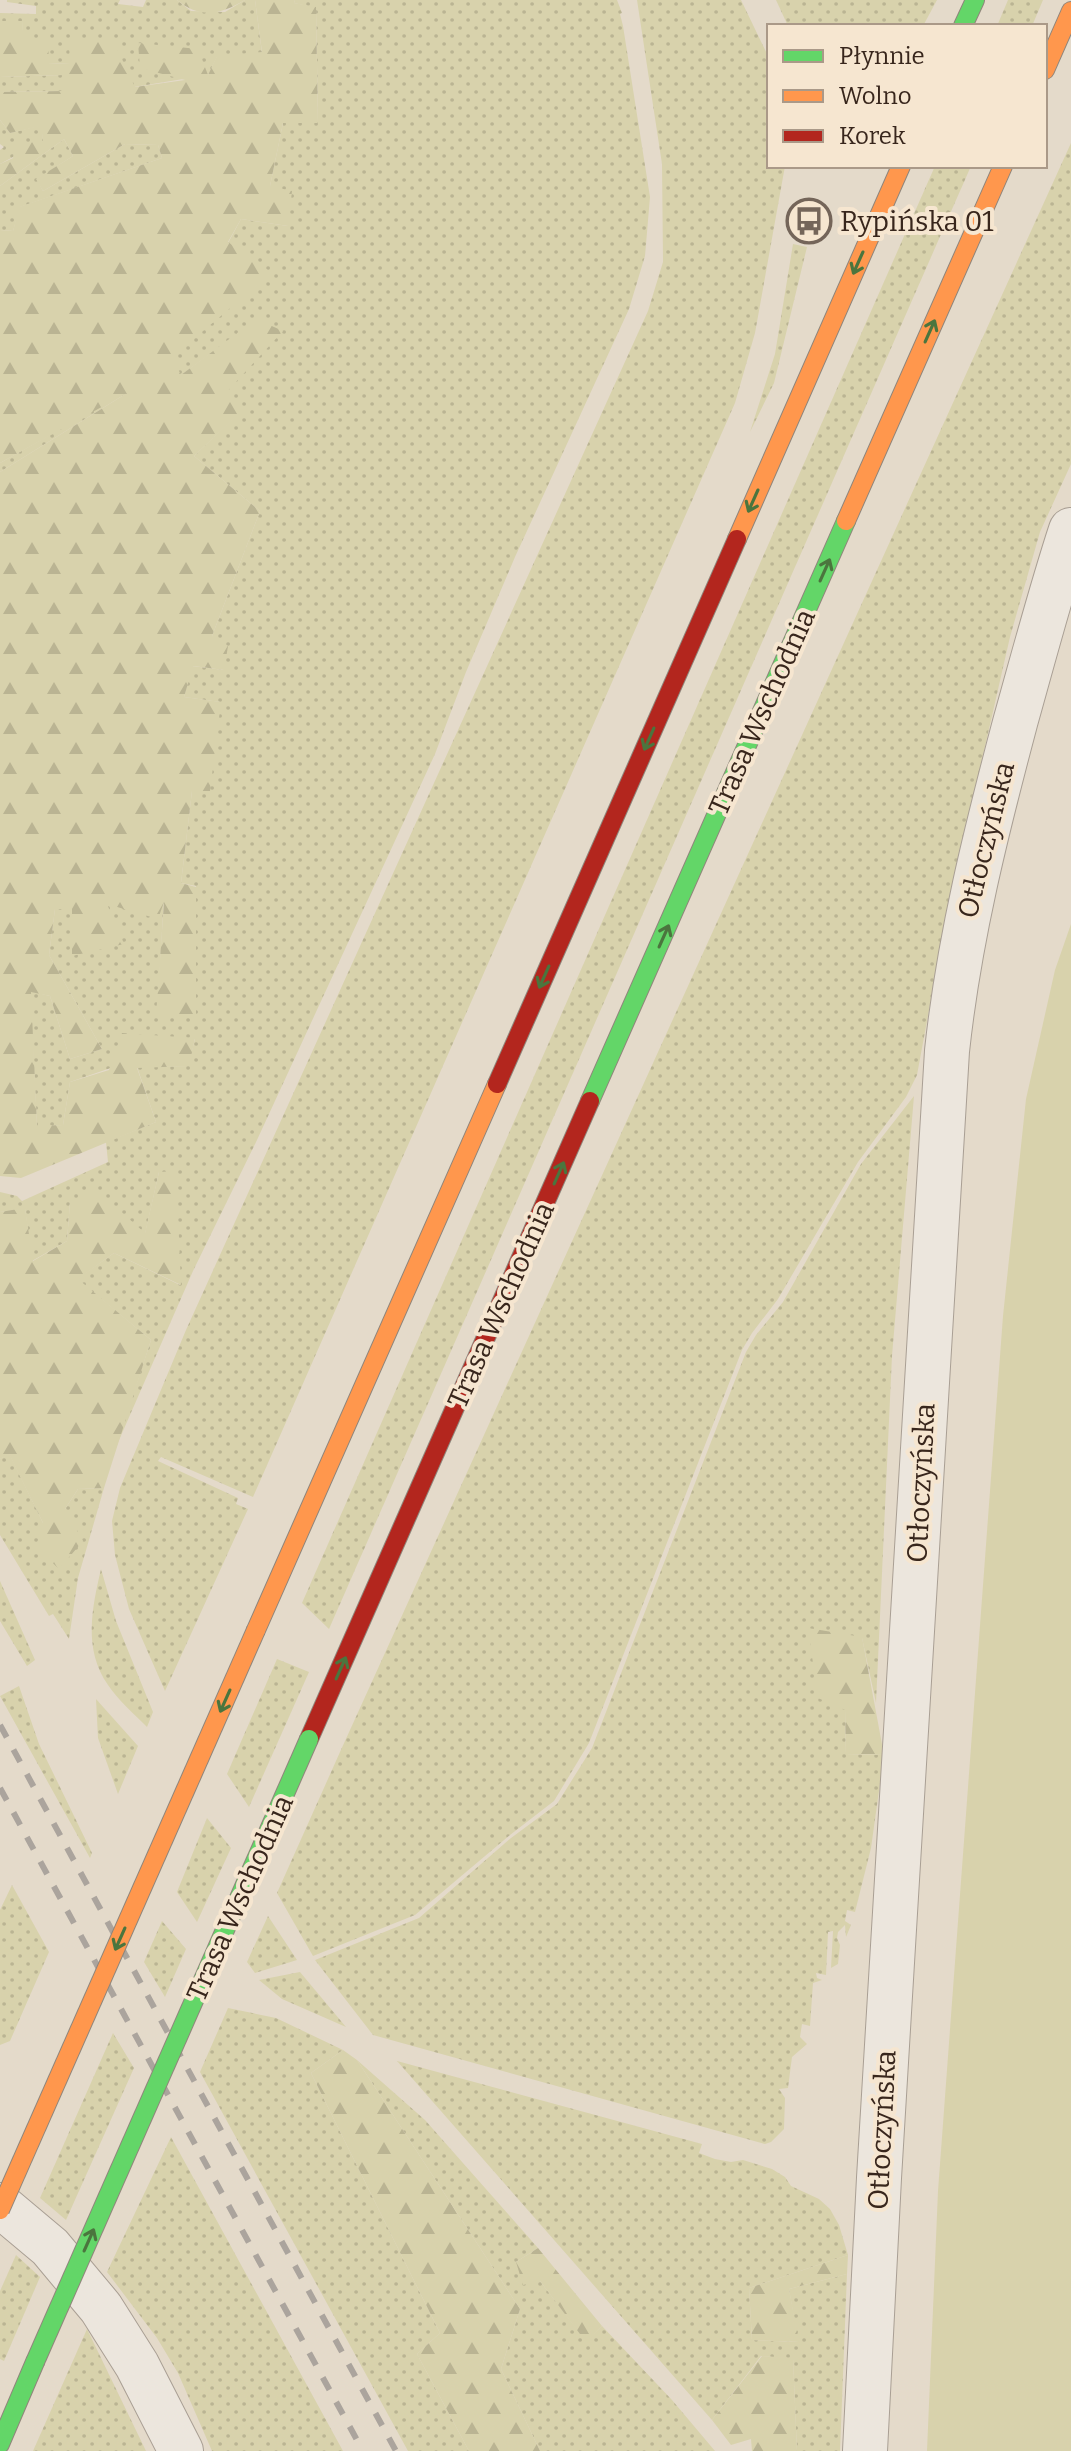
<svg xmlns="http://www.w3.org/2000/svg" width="1071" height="2451" viewBox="0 0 1071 2451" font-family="Bitter,serif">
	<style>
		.grass { fill: url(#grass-dots) }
		.forest { fill: url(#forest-firs) }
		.garden { fill: #d8d2ac }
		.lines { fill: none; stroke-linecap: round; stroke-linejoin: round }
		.street-casing { stroke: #a99f94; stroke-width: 46 }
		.fast-casing { stroke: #8f857b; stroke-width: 20 }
		.slow-casing { stroke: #8f857b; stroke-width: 20 }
		.jam-casing { stroke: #8f857b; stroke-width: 20 }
		.street { stroke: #ece6dd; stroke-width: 44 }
		.fast { stroke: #63d668; stroke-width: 18 }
		.slow { stroke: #ff974d; stroke-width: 18 }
		.jam { stroke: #b3261e; stroke-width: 18 }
		.rail { stroke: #aba49d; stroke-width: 6; stroke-dasharray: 14 14; stroke-linecap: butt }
		.fast-bridge-casing { stroke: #8f857b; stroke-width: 20; stroke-linecap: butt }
		.slow-bridge-casing { stroke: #8f857b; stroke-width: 20; stroke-linecap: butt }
		.fast-bridge { stroke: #63d668; stroke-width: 18 }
		.slow-bridge { stroke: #ff974d; stroke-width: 18 }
		.oneway { stroke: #4b753e }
		.labels { text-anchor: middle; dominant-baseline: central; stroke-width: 8; stroke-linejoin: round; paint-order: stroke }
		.poi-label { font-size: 28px; fill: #38261c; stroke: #f6e6d0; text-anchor: start }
		.street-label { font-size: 28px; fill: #38261c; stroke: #f6e6d0 }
	</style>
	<defs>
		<pattern id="grass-dots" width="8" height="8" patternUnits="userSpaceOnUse" patternTransform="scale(2)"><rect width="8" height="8" fill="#d8d2ac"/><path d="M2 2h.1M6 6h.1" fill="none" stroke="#bab493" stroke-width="1.8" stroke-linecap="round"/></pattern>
		<pattern id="forest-firs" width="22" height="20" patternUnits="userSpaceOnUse" patternTransform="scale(2)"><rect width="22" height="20" fill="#d8d2ac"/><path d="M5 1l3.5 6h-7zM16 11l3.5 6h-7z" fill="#bab493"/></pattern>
	</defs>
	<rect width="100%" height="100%" fill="#e4daca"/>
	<!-- grass -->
	<g class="grass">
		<path d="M7,0H120L118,4L143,7L146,0H177L191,11L225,12L245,0H255L262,53L217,57L208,75L134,87L70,63L48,64L23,42L22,21H0V13L36,14V6L7,2Z"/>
		<path d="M295,0H617L622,13L620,14L623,26L650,197L645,256L629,309L515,557L466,672L435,754L257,1140L193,1271L116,1447L151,1340L77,1279L114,1253L180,1285L159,1172L145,1234L70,1202L67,1241L32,1261L25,1209L0,1212V1192L17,1196L22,1201L108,1162L106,1142L156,1122L137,1067L188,1066L195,1039L70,1082L63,1125L37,1127L30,991L50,996L70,1059L102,1049L49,955L55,909H72V956L106,904L164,897L157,1016H196V886L181,883L192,791L220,702L184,697L192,666L224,670L212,636L260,511L194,456L243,409L224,395L256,320L180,376L171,357L271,273L228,243L241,219L288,226L270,186L283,123L318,122L316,8L294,3Z"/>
		<path d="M637,0H741L769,58V166H785L755,333L735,403L253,1497L161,1457L158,1461L238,1498L236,1504L248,1509L165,1691L129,1609L115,1555L112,1521L120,1488L186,1330L648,311L663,262L662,164Z"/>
		<path d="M776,0H937L923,26H788Z"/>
		<path d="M1008,0H1043L1032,26H997Z"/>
		<path d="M63,75V91L0,92V77Z"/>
		<path d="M0,120L10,133L42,125L43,141L0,164V150L4,147L0,144Z"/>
		<path d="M64,139L73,156L37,179L43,191L125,144L158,145L162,158L20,207L13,231L0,230V186Z"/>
		<path d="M1071,143V464L1040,532L1010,637L947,913L917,1075L906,1097L858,1162L778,1299L752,1333L742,1350L589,1743L554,1801L510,1835L415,1915L313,1956L277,1893L340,1752Z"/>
		<path d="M935,166H971L329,1629L302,1603Z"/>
		<path d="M793,244L807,247L774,383L750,432L775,354Z"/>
		<path d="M151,378L0,472V463Z"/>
		<path d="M914,1096L892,1356L876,1703L862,1638L845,1710L846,1754L884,1755L871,1848L855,1912L847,1910L845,1921L851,1925L846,1937L845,1925L838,1932L837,1938L840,1945L838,1964L831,1968L833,1931L828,1932L826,1975L816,1973L817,1978L822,1980L813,1983L810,2026L802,2024L800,2037L807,2044L792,2057L788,2088L779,2089L785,2098L784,2129L771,2142L765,2144L373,2035L315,1960L419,1918L511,1838L557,1804L592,1748L746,1352L756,1335L783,1302L861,1164Z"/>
		<path d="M9,1453L43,1523L65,1509L78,1489L104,1488L78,1578L69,1639L53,1614L49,1616L0,1535V1459Z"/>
		<path d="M101,1569L116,1621L153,1712L147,1727C134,1714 118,1700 108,1685C83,1649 92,1608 101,1569Z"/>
		<path d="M0,1581L35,1660L27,1666L0,1621Z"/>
		<path d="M277,1659L309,1672L249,1807L227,1774Z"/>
		<path d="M19,1686L39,1744L92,1853L90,1858L0,1696Z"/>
		<path d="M96,1699L138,1746L118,1794L98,1738Z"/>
		<path d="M207,1818L231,1848L197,1922L177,1892Z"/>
		<path d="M12,1885L49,1952L10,2041L0,2045V1910Z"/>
		<path d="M268,1916L297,1960L255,1973L247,1962Z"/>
		<path d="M162,1921L186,1949L165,1997L144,1962Z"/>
		<path d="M300,1972L346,2027L282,1999L259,1980Z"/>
		<path d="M228,2008L276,2018L343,2050L311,2073L440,2333L417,2354L469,2451H408L200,2072Z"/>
		<path d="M113,2033L134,2068L66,2220L40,2198Z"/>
		<path d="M357,2060L425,2120L538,2248L516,2262L540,2281L586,2341L602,2326L672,2400L715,2451H540L501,2369L520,2309Z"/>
		<path d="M397,2061L702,2144L699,2153L715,2159L731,2162L743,2160L772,2169L785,2177L791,2186L819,2199L830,2209L839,2225L848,2255L749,2288L752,2340L798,2342L789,2289L847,2274L840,2451H797L793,2359L761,2356L712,2420Z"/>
		<path d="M171,2137L343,2451H212L178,2373L157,2338L107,2272Z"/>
		<path d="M16,2255L40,2277L4,2361L0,2359V2291Z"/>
		<path d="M87,2329L146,2451H33Z"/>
	</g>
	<!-- forest -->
	<g class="forest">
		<path d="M177,0H245C220,15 200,19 177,0Z"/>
		<path d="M255,0H295L294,3L316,7L318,123H283L270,186L292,191L288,226L241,219L228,242L272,273L172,357L181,375L256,319L283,331L225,394L244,409L194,456L260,511L212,636L228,646L224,670L193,666L184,697L221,702L210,791H192L181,883L196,887V1016H156L164,902L158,919L107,904L124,944L72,956V909H55L49,955L102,1049L70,1059L50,996L31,992L37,1126L63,1125L70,1082L109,1070L122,1033L195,1038L189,1066L137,1068L156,1122L21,1178L0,1176V472L127,393L0,463V230L13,231L19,207L162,158L158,145L125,144L43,191L36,179L73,156L64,139L0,186V164L13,158L15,144L43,141L41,126L10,133L0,120V92L63,91V75L0,77V21H22L24,42L48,41L49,64L70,63L69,42L112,38L135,87L185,80L140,68L138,43L198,49L208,75L217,56L262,52Z"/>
		<path d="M176,1171L181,1285L114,1253L78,1279L151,1340L104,1488L78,1489L65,1509L83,1541L59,1569L36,1547L43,1523L9,1454L0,1459V1212L25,1208L33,1261L67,1241L70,1202L96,1190L145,1233L159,1172Z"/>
		<path d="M808,1628L862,1637L884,1755L846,1754L845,1710L818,1698Z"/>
		<path d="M343,2050L357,2060L520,2309L501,2369L540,2451H469L417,2354L440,2333L311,2073Z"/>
		<path d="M538,2248L602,2326L586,2342L540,2281L523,2285L516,2262Z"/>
		<path d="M848,2255L847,2274L789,2289L799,2342L752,2340L749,2288Z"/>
		<path d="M762,2356L793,2358L797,2451H752L751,2439L731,2445L712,2420Z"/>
	</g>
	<!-- garden -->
	<path class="garden" d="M1071,924V2451H927L938,2191L1003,1316L1026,1099L1055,970Z"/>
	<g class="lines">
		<!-- street casing -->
		<g class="street-casing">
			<g id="street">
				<path d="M0,2205L50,2247L101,2308L137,2365L181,2451"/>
				<path d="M865,2451L879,2178L947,1051C959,939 986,832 1015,723C1033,659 1050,594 1071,530"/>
			</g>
		</g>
		<!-- fast casing -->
		<g class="fast-casing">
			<g id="fast">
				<path d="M963,26L975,0"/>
				<path d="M590,1101L846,521"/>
				<path d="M0,2444L35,2362"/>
			</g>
		</g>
		<!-- slow casing -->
		<g class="slow-casing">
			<g id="slow">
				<path d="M1045,70L1071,11"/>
				<path d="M846,521L1003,166"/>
				<path d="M737,539L901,166"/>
				<path d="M256,1630L497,1084"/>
			</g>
		</g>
		<!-- jam casing -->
		<g class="jam-casing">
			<g id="jam">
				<path d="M497,1084L737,539"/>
				<path d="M309,1739L590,1101"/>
			</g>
		</g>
		<!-- street -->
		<use href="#street" class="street"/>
		<!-- fast -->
		<use href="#fast" class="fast"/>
		<!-- slow -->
		<use href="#slow" class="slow"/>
		<!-- jam -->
		<use href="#jam" class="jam"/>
		<!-- rail -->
		<g class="rail">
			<path d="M0,1725L396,2451"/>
			<path d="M0,1788L363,2451"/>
		</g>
		<!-- fast-bridge casing -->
		<g class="fast-bridge-casing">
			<path id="fast-bridge" d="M35,2362L309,1739"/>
		</g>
		<!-- slow-bridge casing -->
		<g class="slow-bridge-casing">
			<path id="slow-bridge" d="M0,2210L256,1630"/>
		</g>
		<!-- fast-bridge -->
		<use href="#fast-bridge" class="fast-bridge"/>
		<!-- slow-bridge -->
		<use href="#slow-bridge" class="slow-bridge"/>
	</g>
	<!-- one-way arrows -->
	<defs><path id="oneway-shaft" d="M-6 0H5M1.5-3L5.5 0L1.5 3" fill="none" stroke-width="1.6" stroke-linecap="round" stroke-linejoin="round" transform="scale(2)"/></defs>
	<g class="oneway">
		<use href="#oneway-shaft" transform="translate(858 263) rotate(114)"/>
		<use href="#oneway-shaft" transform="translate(930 331) rotate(-66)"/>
		<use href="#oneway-shaft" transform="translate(753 501) rotate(114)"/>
		<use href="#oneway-shaft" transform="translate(825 570) rotate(-66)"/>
		<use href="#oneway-shaft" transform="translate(649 739) rotate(114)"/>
		<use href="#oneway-shaft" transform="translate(664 936) rotate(-66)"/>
		<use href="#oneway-shaft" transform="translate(544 977) rotate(114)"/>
		<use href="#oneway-shaft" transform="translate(559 1173) rotate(-66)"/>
		<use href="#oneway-shaft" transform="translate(341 1668) rotate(-66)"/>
		<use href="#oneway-shaft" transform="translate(225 1701) rotate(114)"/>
		<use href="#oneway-shaft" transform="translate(120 1939) rotate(114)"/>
		<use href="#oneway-shaft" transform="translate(89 2240) rotate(-66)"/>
	</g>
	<!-- icons -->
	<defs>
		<g id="bus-ring" transform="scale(2.3)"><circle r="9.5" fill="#f6e6d0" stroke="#746559" stroke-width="1.5"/><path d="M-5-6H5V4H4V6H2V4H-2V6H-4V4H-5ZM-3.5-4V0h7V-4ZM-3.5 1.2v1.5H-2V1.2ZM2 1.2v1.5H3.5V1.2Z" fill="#746559"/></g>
	</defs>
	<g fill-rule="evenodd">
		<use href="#bus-ring" x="809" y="221"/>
	</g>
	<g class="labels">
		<!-- poi labels -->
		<g class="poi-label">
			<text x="840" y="221">Rypińska 01</text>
		</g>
		<!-- street labels -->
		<g class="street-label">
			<text transform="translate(762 712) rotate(-66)">Trasa Wschodnia</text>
			<text transform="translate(986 840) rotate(-76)">Otłoczyńska</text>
			<text transform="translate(501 1305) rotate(-66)">Trasa Wschodnia</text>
			<text transform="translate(921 1483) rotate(-87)">Otłoczyńska</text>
			<text transform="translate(240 1898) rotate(-66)">Trasa Wschodnia</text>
			<text transform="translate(882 2130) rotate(-87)">Otłoczyńska</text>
		</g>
	</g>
	<!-- legend -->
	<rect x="767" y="24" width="280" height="144" fill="#f6e6d0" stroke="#aa9988" stroke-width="2"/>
	<rect x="783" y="50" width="40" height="12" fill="#63d668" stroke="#aa9988" stroke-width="2"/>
	<text x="839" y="64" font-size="24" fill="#38261c">Płynnie</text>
	<rect x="783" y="90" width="40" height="12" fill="#ff974d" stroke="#aa9988" stroke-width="2"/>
	<text x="839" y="104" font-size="24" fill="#38261c">Wolno</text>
	<rect x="783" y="130" width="40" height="12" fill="#b3261e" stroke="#aa9988" stroke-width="2"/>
	<text x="839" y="144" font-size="24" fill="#38261c">Korek</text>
</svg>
